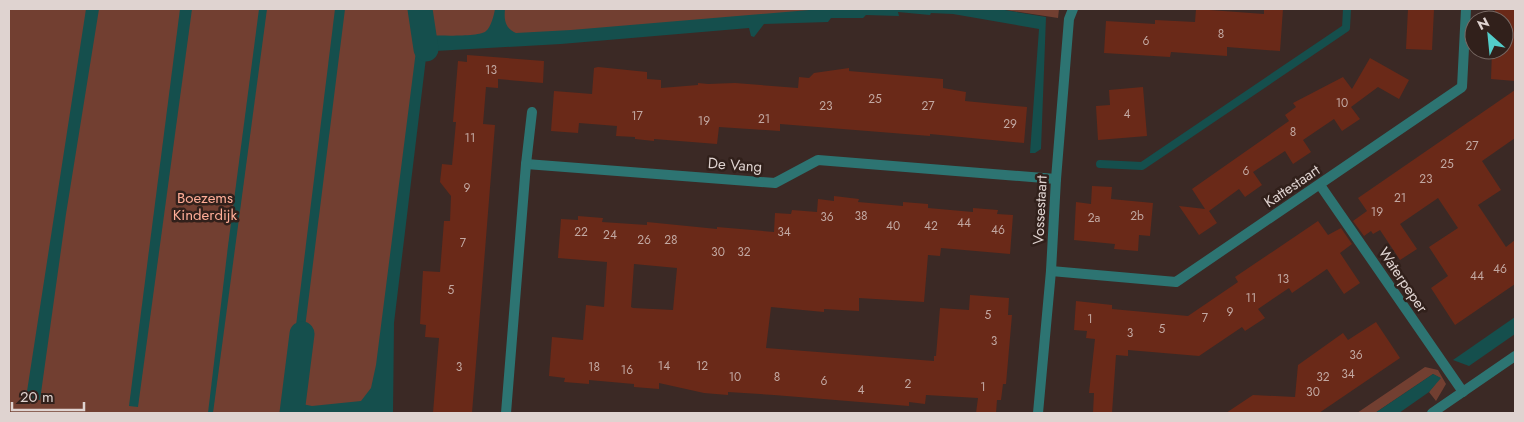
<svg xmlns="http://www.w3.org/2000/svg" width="1524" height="422" viewBox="0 0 1524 422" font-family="Jost,sans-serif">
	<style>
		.green { fill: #723f31 }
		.water { fill: #154f4d }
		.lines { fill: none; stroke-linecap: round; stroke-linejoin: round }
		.stream { stroke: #154f4d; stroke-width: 8 }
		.canal { stroke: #154f4d; stroke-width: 25 }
		.building { fill: #6a2918; fill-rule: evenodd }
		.street { stroke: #2d7472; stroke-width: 10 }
		.labels { text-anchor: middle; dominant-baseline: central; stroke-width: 5; stroke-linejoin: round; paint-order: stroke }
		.number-label { font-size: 12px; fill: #c2a8a2 }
		.street-label { font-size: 15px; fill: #dfd3d0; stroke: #31201b }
		.park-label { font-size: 15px; fill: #ffad97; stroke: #31201b }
	</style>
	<rect width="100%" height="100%" fill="#3b2925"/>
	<!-- green -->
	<g class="green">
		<path d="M9,9H866L424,43L379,413H9Z"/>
		<path d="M999,9H1059L1058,18Z"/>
		<path d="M1425,367L1438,370L1446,384L1436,401L1429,392L1440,378L1433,374L1375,413H1357Z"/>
	</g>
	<!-- water -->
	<g class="water">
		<path d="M86,9H99L66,214L40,400L26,398Z"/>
		<path d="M180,9H192L138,407L129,406Z"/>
		<path d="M259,9H267L213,413H208L228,246Z"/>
		<path d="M335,9H345L300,367L291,366Z"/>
		<path d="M495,9H505C504,20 505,28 516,33L571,30L821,9H999L1046,17L1041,149L1035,153H1030L1039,29L953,14L931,13L930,15L898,12L899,16L866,15L863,18H831L828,22L764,24L754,37L751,36L749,28L561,44L435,51L426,58L394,323L393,413H281L287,397L290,395L302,404L312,406L361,401L371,388L376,365L418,35C429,35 480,38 486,31C491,27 494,15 495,9Z"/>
		<path d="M1515,317V334L1469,366L1453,360Z"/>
		<path d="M1433,374L1441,378L1429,392L1399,413H1375Z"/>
	</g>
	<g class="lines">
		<!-- stream -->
		<path class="stream" d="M1100,164L1142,166L1346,28L1347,9"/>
		<!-- canal -->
		<g class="canal">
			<path d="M420,9L426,49"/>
			<path d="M292,413L302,334"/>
		</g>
	</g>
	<!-- building -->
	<g class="building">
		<path d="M1196,9L1264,14V9H1283L1280,51L1227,47V56L1171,52L1170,57L1104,53L1106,21L1155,24V20L1195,22Z"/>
		<path d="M1408,9H1434L1432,50L1406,49Z"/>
		<path d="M1495,9H1515V81L1491,79L1492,50H1504V20H1494Z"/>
		<path d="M467,55L544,61L543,83L498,79V88L486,87L483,124L495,125L472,413H433L439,338L425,337L426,325L420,324L423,271L440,272L444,221H450L451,196L440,182L442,164L452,165L456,122H453L458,61L467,62Z"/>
		<path d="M1370,58L1409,80L1399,99L1378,87L1351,107L1360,119L1342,131L1334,119L1303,140L1311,152L1293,164L1285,151L1253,172L1262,185L1245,197L1239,189L1209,211L1217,223L1199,235L1179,206L1205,209L1192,189L1289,121L1285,115L1296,107L1293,103L1343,77L1352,89Z"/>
		<path d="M598,67L647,72V79L661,80V88L698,85V83L708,84L735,83L798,88L799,77L809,78L814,73L849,68V71L943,79V88L966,92L965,101L1027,107L1024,143L930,134V136L780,124V131L719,127L717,144L654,139V141L635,139V137L616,136L617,126L579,123L578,133L551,131L554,91L592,94L594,68Z"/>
		<path d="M1143,87L1147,136L1098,140L1096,106L1110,105L1109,90Z"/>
		<path d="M1515,90V138L1482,161L1501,190L1478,205L1506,247L1515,240V284L1455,325L1431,288L1448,276L1429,247L1458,228L1438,198L1400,224L1417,249L1400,260L1380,230L1373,234L1371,231L1364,236L1353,221L1367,211L1358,198Z"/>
		<path d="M1092,186L1112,187L1111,199L1153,203L1150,236L1139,235L1138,251L1114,249L1115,244L1074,240L1076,202L1091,204Z"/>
		<path d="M834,196L859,199L858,202L903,206V202L928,204V208L973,212V208L998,210L997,214L1013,215L1010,254L941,248L940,256L928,255L924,302L859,298V311L824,309V312L771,307L766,348L934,361V356H936L940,308L969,310L970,295L1009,298L1008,315H1012L1006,384H1003L1001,400H997L996,413H976L978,398L926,395L925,404L909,402V406L774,395L728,392V395L704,393L659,383V389L634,387V384L589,380V384L564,382L565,378L549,376L552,337L583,340L586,305L604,307L607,262L558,258L561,219L578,220V216L603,218L602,222L647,225V222L717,229V227L774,232L775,213L791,214L792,210L817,212L818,199L834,201ZM634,264L677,268L673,310L633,308L631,307Z"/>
		<path d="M1318,221L1328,235L1341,228L1352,244L1340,253L1360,283L1344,294L1327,269L1292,293L1289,288L1258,309L1265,318L1245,331L1242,327L1199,356L1128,350V356L1116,355L1112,413H1093L1094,393H1089L1095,339L1086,338L1087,331L1074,330L1076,301L1112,305V309L1188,316L1238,282L1235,277Z"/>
		<path d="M1376,322L1400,358L1319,413H1226L1253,395L1295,397L1298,365L1343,333L1348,340Z"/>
	</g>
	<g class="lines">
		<!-- street -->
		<g class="street">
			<path d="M526,164L775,183L818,160L1056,179"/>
			<path d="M1320,185L1463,392"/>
			<path d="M1051,271L1176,282L1462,87L1466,9"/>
			<path d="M506,413L526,164L532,112"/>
			<path d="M1038,413L1051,271L1056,179L1069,19L1073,9"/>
			<path d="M1432,413L1515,356"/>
		</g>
	</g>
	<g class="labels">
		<!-- number labels -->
		<g class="number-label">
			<text x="1221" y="34">8</text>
			<text x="1146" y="41">6</text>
			<text x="491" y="70">13</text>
			<text x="875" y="99">25</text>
			<text x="1342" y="103">10</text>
			<text x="826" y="106">23</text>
			<text x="928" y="106">27</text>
			<text x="1127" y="114">4</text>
			<text x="637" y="116">17</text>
			<text x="764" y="119">21</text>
			<text x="704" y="121">19</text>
			<text x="1010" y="124">29</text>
			<text x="1293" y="132">8</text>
			<text x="470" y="138">11</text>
			<text x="1472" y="146">27</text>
			<text x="1447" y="164">25</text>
			<text x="1246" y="171">6</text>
			<text x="1426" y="179">23</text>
			<text x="467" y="188">9</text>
			<text x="1400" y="198">21</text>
			<text x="1377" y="212">19</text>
			<text x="861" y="216">38</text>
			<text x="1137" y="216">2b</text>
			<text x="827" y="217">36</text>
			<text x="1094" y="218">2a</text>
			<text x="964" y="223">44</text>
			<text x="893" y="226">40</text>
			<text x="931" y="226">42</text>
			<text x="998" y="230">46</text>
			<text x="581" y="232">22</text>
			<text x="784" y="232">34</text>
			<text x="610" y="235">24</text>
			<text x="644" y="240">26</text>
			<text x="671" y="240">28</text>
			<text x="463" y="243">7</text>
			<text x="718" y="252">30</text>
			<text x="744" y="252">32</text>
			<text x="1500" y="269">46</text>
			<text x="1477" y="276">44</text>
			<text x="1283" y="279">13</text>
			<text x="451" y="290">5</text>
			<text x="1251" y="298">11</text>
			<text x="1230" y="312">9</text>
			<text x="988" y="315">5</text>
			<text x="1205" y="318">7</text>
			<text x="1090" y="319">1</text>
			<text x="1162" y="329">5</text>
			<text x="1130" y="333">3</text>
			<text x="994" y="341">3</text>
			<text x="1356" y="355">36</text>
			<text x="664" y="366">14</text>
			<text x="702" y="366">12</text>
			<text x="459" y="367">3</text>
			<text x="594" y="367">18</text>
			<text x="627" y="370">16</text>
			<text x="1348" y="374">34</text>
			<text x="735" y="377">10</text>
			<text x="777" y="377">8</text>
			<text x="1323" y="377">32</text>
			<text x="824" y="381">6</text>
			<text x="908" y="384">2</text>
			<text x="983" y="387">1</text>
			<text x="861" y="390">4</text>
			<text x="1313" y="392">30</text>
		</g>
		<!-- street labels -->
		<g class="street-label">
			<text transform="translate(735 165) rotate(4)">De Vang</text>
			<text transform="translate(1292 186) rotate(-34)">Kattestaart</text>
			<text transform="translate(1040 210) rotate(-87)">Vossestaart</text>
			<text transform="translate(1403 280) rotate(56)">Waterpeper</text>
		</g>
		<!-- park labels -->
		<g class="park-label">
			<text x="205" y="198">Boezems<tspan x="205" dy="17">Kinderdijk</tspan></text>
		</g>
	</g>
	<!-- border -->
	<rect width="1524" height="422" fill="none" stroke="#dfd3d0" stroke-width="20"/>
	<!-- north arrow -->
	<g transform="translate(1489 35) rotate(333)"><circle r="24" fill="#31201b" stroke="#776863"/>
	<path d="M0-4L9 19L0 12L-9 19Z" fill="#53cdca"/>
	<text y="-8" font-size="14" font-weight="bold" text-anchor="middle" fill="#dfd3d0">N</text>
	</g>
	<!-- scale -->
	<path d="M12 402v8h72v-8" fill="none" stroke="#dfd3d0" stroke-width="2.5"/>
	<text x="20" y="402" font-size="15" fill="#dfd3d0" stroke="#31201b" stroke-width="4" paint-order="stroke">20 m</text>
</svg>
